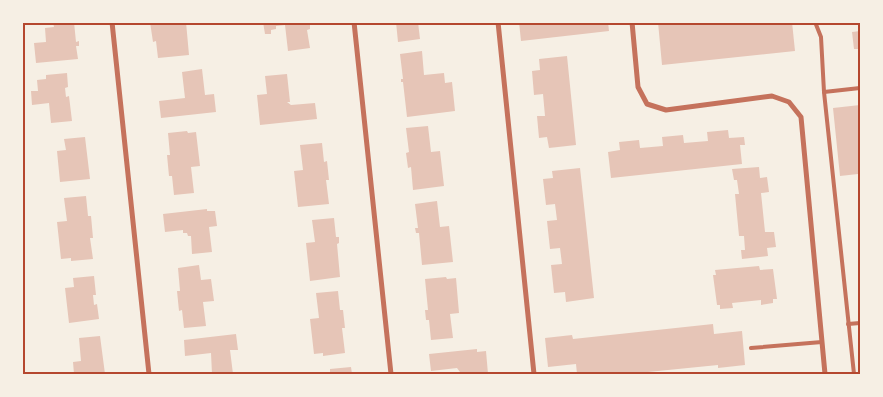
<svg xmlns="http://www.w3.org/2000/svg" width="883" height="397" viewBox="0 0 883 397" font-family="'PT Sans Narrow',sans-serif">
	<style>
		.building { fill: #e6c5b7 }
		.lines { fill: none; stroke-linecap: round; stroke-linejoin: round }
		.service { stroke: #c5725c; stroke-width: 4 }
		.minor { stroke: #c5725c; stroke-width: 5 }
		.neatline { fill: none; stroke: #b5482f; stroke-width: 2 }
	</style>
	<rect width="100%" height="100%" fill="#f6efe4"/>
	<!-- building -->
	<g class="building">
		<path d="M53,22H74L76,42L79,41V46H76L78,59L36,63L34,43L46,42L45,28L54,27Z"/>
		<path d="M150,22H186L189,55L158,58L156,41L153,42Z"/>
		<path d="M263,22H310V29L307,30L310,48L288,51L285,25L276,26V29L271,30V34H265Z"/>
		<path d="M396,22H418L420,39L398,42Z"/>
		<path d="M519,22H608L609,31L521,41Z"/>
		<path d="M658,22H792L795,51L662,65Z"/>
		<path d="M860,31V49H854L852,32Z"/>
		<path d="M422,51L424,75L444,73L445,83L452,82L455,111L407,117L403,82H401V79H403L400,54Z"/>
		<path d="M567,56L576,145L549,148L547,137L539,138L537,116H545L543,94L534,95L532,71L540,70L539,59Z"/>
		<path d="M202,69L205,95L214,94L216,112L161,118L159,101L185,98L182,72Z"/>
		<path d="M67,73L68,87L65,88L66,97L69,96L72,121L51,123L49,103L32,105L31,91H38L37,80L46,79V75Z"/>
		<path d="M287,74L290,102H287L291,105L315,103L317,119L260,125L257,95L267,94L265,76Z"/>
		<path d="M860,105V186H859L858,174L840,176L833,108Z"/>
		<path d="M428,126L431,152L440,151L444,186L413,190L411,167L408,168L406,153L409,152L406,128Z"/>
		<path d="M728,130L729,138L744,137L745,145H740L742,164L611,178L608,152L620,150L619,142L639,140L640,148L663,146L662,137L683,135L684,143L708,141L707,132Z"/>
		<path d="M187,131L188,133L196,132L200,166L191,167L194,193L174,195L172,176H169L167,155H170L168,133Z"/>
		<path d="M85,137L90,179L60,182L57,151L66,150L64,139Z"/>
		<path d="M322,143L324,162L327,161L329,180H326L329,204L298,207L294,171L303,170L300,145Z"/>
		<path d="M759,167L760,178L767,177L769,192L761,193L765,232H774L776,247L767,248L768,256L742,259L741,250H745L744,236H739L735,194H739L737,180H734L732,169Z"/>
		<path d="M580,168L594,298L566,302L565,292L554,293L551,265L562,264L560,248L550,249L547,221L557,220L555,204L546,205L543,179L553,178L552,171Z"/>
		<path d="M86,196L88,216H91L93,238H90L93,259L71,261V258L61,259L57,222L67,221L64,198Z"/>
		<path d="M437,201L440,227L449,226L453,262L422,265L419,233H416L415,228H418L415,204Z"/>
		<path d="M207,209V211H215L217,226L209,227L212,252L192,254L191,236H188L187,233H183V230L165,232L163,214Z"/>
		<path d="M334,218L336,237H339V243L337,244L340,277L310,281L306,243L315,242L312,220Z"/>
		<path d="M199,265L201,280L211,279L214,301L203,302L206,326L184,328L182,310L179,311L177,291H180L178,268Z"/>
		<path d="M759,266L760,270L773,269L777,299H773V303L761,305V300L732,303L733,308L720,309V305H717L713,275H716L715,270Z"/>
		<path d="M94,276L96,295H93L94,305L97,304L99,319L69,323L65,288L74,287L73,278Z"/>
		<path d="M446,277L447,279L456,278L459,313L450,314L453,338L431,340L429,320H426L425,310H428L425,279Z"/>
		<path d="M338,291L340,310H343L345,328H342L345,353L323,356V353L314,354L310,319L319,318L316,293Z"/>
		<path d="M713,324L714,334L742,331L745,365L718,368V365L628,374H577L576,364L548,367L545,338L572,335L573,339Z"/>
		<path d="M236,334L238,350H230L233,374H212L211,353L185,356L184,340Z"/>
		<path d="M100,336L105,374H74L73,362L81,361L79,338Z"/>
		<path d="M477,349V352L486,351L488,374H455V372H460L457,368L431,371L429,354Z"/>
		<path d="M351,367L352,374H330V369Z"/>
	</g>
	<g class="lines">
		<!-- service -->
		<g class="service">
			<path d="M815,22L821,37L824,92L854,374"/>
			<path d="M824,92L860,88"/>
			<path d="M848,324L860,323"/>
			<path d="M751,348L822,342"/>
		</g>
		<!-- minor -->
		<g class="minor">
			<path d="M112,22L149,374"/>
			<path d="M354,22L391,374"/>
			<path d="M498,22L534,374"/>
			<path d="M632,22L638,87L647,104L666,110L772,96L789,102L801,117L825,374"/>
		</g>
	</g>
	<!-- border -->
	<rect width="883" height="397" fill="none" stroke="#f6efe4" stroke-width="48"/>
	<rect x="24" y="24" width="835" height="349" class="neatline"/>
</svg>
